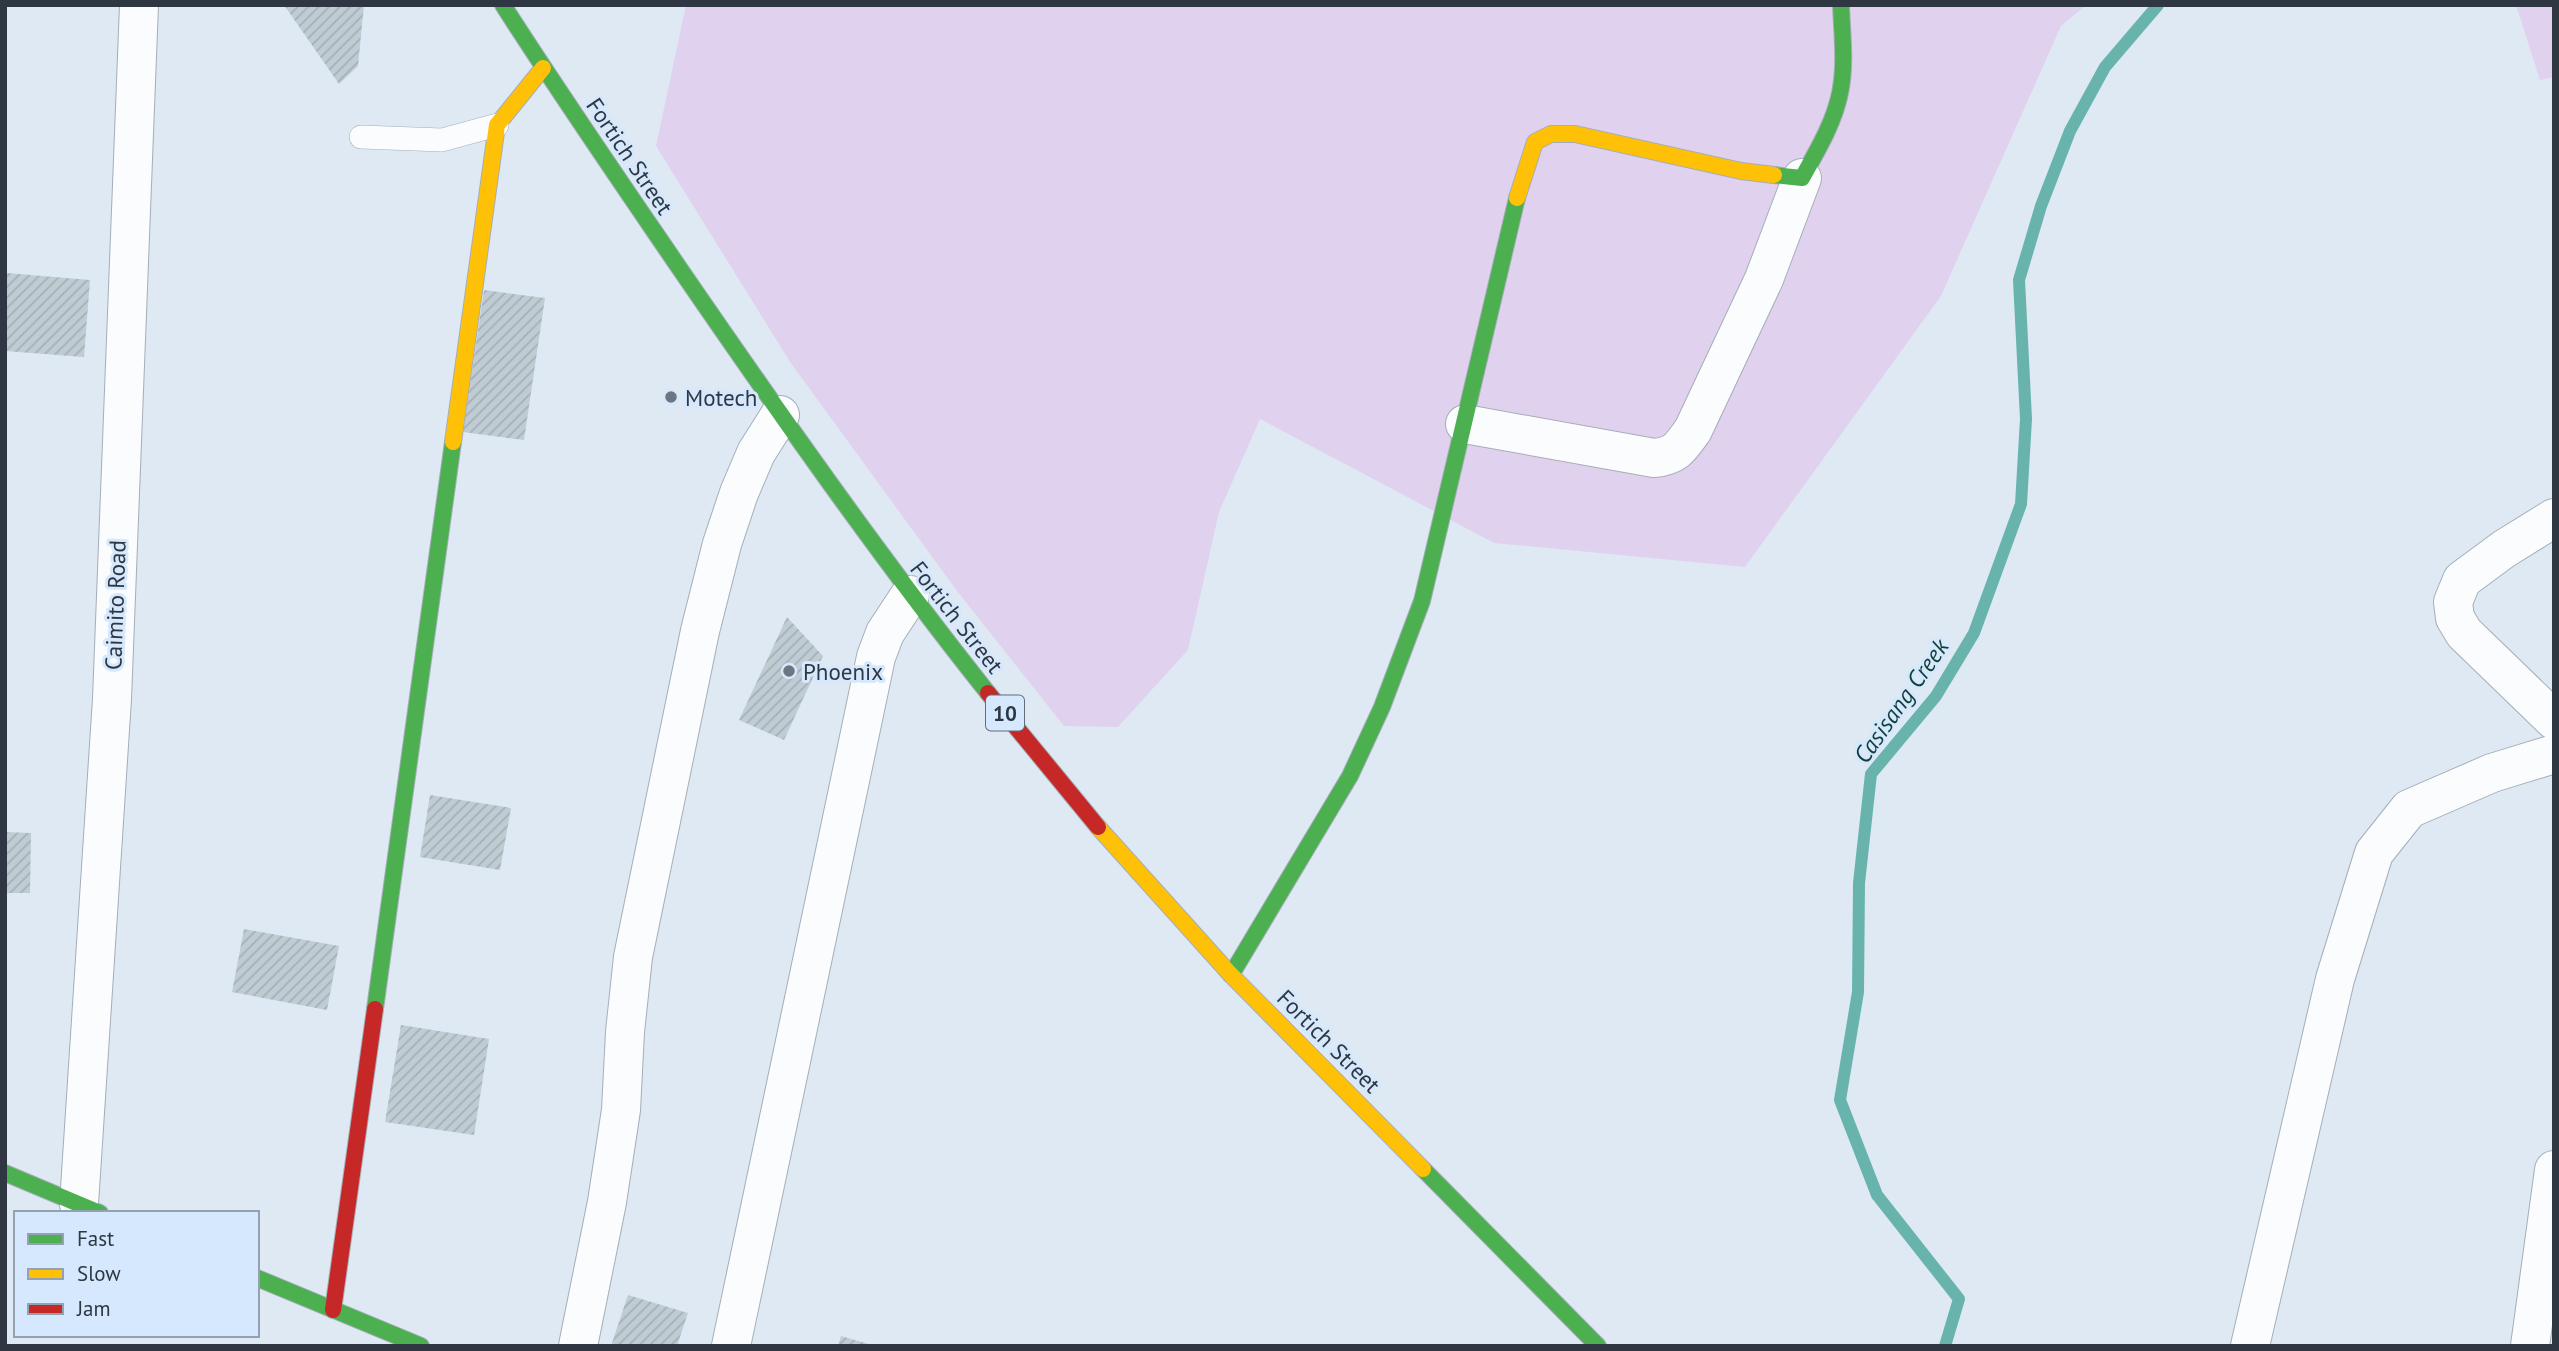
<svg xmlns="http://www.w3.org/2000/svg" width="2559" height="1351" viewBox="0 0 2559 1351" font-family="'PT Sans',sans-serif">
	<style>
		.grass { fill: #e0d2ee }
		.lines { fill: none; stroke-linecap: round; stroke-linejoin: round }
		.stream { stroke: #68b4ad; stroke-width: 12 }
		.building { fill: url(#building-hatch) }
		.lane-casing { stroke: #a5aeb8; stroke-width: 24 }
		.street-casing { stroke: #a5aeb8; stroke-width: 40 }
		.fast-casing { stroke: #a5aeb8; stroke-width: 18 }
		.slow-casing { stroke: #a5aeb8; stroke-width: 18 }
		.jam-casing { stroke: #a5aeb8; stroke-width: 18 }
		.lane { stroke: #fafcfd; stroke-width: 23 }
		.street { stroke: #fafcfd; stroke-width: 38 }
		.fast { stroke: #4caf50; stroke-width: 16 }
		.slow { stroke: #ffc107; stroke-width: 16 }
		.jam { stroke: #c62828; stroke-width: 16 }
		.poi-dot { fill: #6c7680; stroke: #d5e8fd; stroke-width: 2.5 }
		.labels { text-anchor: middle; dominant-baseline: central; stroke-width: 6; stroke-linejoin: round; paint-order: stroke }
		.shield { fill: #d5e8fd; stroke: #616d7a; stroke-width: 2 }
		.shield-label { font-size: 21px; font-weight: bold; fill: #2f3842 }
		.street-label { font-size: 23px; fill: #2f3842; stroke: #d5e8fd }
		.poi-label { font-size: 23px; fill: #2f3842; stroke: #d5e8fd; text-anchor: start }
		.water-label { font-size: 24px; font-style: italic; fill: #113f38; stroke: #d5e8fd }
	</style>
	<defs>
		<pattern id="building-hatch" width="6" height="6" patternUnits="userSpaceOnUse" patternTransform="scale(1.75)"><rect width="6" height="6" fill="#c0ccd3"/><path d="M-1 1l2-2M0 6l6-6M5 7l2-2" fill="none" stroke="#a5b0b6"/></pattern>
	</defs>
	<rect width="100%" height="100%" fill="#dee9f4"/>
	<!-- grass -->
	<g class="grass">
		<path d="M686,5H2086L2061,26L1941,296L1745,567L1494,543L1260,419L1219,512L1188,650L1118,727L1064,726L957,591L790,362L656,146Z"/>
		<path d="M2516,5H2554V77L2540,80Z"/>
	</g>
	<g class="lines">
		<!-- stream -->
		<path class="stream" d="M1945,1346L1959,1299L1877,1195L1840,1100L1858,992L1859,883L1871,774L1936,696L1974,633L2021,504L2026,419L2019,280L2041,206L2070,131L2105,67L2158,5"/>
	</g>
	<!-- building -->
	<g class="building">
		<path d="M284,5H364L358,66L339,84Z"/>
		<path d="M7,273L90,280L84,357L5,351Z"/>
		<path d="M484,290L545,298L524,440L463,432Z"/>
		<path d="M787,617L823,656L784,740L739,720Z"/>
		<path d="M430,795L511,808L500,870L420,857Z"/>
		<path d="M5,832L31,833L30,893H5Z"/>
		<path d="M244,929L339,946L327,1010L232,992Z"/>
		<path d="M401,1025L489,1039L474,1135L385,1122Z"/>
		<path d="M628,1295L688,1313L677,1346H611Z"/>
		<path d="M841,1336L872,1345L871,1346H838Z"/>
	</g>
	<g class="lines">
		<!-- lane casing -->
		<g class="lane-casing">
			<path id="lane" d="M361,137L442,140L497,125"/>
		</g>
		<!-- street casing -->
		<g class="street-casing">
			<g id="street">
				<path d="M1465,424L1654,458C1676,456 1681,447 1693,430L1764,279L1802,178"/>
				<path d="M2554,518L2504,549L2462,580L2453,602L2455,618L2464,633L2554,720"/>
				<path d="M79,1204L112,699L139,5"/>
				<path d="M578,1346L607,1202L621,1110L625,1032L633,957L700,631L722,544L739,493L756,453L780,415"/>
				<path d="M731,1346L876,657L885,633L910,595"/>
				<path d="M2250,1346L2335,979L2374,853L2409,809L2492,773L2554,754"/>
				<path d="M2530,1346L2554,1170"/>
			</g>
		</g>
		<!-- fast casing -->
		<g class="fast-casing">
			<g id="fast">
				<path d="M503,5C560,94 620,181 680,269C779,413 879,556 988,693"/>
				<path d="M1774,175L1802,178C1817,151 1834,123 1840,93C1846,64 1842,34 1841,5"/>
				<path d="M1231,975L1350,776L1382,707L1422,601L1517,198"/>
				<path d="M375,1009L453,442"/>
				<path d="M1423,1169L1598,1346"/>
				<path d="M5,1173L100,1213"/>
				<path d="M257,1278L421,1346"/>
			</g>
		</g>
		<!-- slow casing -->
		<g class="slow-casing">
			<g id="slow">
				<path d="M1517,198L1535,142L1551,134H1575L1741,171L1774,175"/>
				<path d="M453,442L497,125L543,68"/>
				<path d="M1098,827L1231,975L1423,1169"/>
			</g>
		</g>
		<!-- jam casing -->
		<g class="jam-casing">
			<g id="jam">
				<path d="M988,693L1098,827"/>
				<path d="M333,1310L375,1009"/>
			</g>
		</g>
		<!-- lane -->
		<use href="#lane" class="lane"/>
		<!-- street -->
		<use href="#street" class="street"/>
		<!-- fast -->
		<use href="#fast" class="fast"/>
		<!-- slow -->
		<use href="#slow" class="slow"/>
		<!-- jam -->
		<use href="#jam" class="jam"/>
	</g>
	<!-- markers -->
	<g class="poi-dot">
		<circle cx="671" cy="397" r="7"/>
		<circle cx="789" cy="671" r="7"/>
	</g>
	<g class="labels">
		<!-- shield labels -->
		<rect class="shield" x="986" y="695.5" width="38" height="35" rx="5"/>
		<g class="shield-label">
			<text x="1005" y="713">10</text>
		</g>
		<!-- street labels -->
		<g class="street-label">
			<text transform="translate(630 156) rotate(56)">Fortich Street</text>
			<text transform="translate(115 605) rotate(-88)">Caimito Road</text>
			<text transform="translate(957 617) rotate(52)">Fortich Street</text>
			<text transform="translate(1329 1041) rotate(45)">Fortich Street</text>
		</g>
		<!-- poi labels -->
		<g class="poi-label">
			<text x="685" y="397">Motech</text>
			<text x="803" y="671">Phoenix</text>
		</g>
		<!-- water labels -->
		<g class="water-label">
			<text transform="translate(1901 701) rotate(-55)">Casisang Creek</text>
		</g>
	</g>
	<!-- border -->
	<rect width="2559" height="1351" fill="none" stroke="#2f3842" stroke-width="14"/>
	<!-- legend -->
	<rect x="14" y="1211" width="245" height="126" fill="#d5e8fd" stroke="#93a2b2" stroke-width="2"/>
	<rect x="28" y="1234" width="35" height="10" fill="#4caf50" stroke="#93a2b2" stroke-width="2"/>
	<text x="77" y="1246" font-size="21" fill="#2f3842">Fast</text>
	<rect x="28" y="1269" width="35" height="10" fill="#ffc107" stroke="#93a2b2" stroke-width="2"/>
	<text x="77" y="1281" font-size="21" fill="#2f3842">Slow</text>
	<rect x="28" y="1304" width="35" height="10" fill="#c62828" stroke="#93a2b2" stroke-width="2"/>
	<text x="77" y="1316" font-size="21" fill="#2f3842">Jam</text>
</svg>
